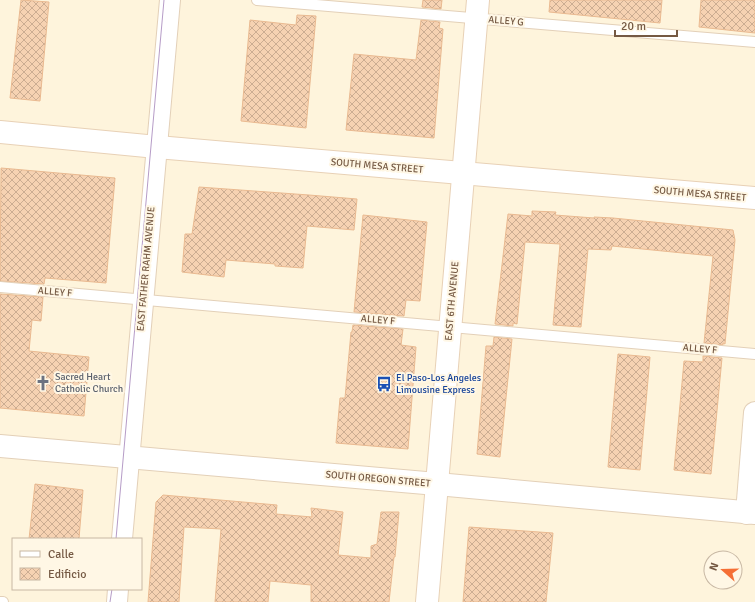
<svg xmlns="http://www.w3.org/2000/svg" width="755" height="602" viewBox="0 0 755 602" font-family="Signika,sans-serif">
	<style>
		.building { fill: url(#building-cross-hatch); stroke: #eaba91 }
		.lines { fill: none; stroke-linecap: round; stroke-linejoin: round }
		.service-casing { stroke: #e3d0b8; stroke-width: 12 }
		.minor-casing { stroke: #e3d0b8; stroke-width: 22 }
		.tertiary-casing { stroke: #e3d0b8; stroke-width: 24 }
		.secondary-casing { stroke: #e8d1b6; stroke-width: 24 }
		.service { stroke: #fff; stroke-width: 10 }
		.minor { stroke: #fff; stroke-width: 20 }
		.tertiary { stroke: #fff; stroke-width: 22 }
		.secondary { stroke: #fff; stroke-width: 22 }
		.tram { stroke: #b69cc7; stroke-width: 1 }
		.labels { text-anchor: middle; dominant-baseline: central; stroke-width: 4; stroke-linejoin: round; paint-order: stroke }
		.street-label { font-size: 10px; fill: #755943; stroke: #fff7e5 }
		.worship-label { font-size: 10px; fill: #5b616d; stroke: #fff7e5; text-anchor: start }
		.transit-label { font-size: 10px; fill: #164399; stroke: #fff7e5; text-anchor: start }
	</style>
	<defs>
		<pattern id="building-cross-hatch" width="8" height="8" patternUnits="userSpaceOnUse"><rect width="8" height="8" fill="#f6d2b2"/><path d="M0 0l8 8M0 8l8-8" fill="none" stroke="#ccad92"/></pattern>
	</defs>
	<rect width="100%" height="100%" fill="#fef4dc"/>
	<!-- building -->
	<g class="building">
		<path d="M21,0L49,2L40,101L10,98Z"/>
		<path d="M423,0H442L441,9L422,7Z"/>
		<path d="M550,0H662L660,23L549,12Z"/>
		<path d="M701,0H755V33L699,27Z"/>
		<path d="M297,15L316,16L306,128L241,121L250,20L296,25Z"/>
		<path d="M421,20L440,22L439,28L443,29L434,138L346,130L354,54L416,60Z"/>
		<path d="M1,168L115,178L106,283L45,278L44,284L0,281Z"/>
		<path d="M199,187L309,195L357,199L354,230L307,226L303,268L275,266V264L226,260L224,277L182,272L185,234H192Z"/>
		<path d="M532,211L556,212L555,215L594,218V217L613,218L733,230L735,240L725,344L723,343V345L704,343L713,256L612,246L611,250L588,249L581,327L553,325L560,244L525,242L517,324L513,323V326L495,324L508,214L532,216Z"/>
		<path d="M363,215L427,222L420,301L406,300L404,316L354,312Z"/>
		<path d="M0,294L43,297L41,321L32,320L29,351L89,357L84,416L0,408Z"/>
		<path d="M353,325L403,329L401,345L416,347L408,449L336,443L340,398H345L351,332H352Z"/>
		<path d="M494,337L512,339L500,457L477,454L486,346H493Z"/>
		<path d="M618,354L650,357L640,470L608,467Z"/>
		<path d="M703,356L722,358L711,474L674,470L684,361L703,362Z"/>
		<path d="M35,484L83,490L79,539H29Z"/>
		<path d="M163,495L277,505L276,514L312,517L311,508L343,512L338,555L371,558V546L377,544L381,512H399L395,557H394L389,602H311V585L270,581L268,602H215L221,529L184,527L179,602H148L156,502Z"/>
		<path d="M469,527L553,533L546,602H463Z"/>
	</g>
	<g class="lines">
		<!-- service casing -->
		<g class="service-casing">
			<g id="service">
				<path d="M257,0L755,42"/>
				<path d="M0,287L755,354"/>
				<path d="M0,602H3"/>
			</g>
		</g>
		<!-- minor casing -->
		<g class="minor-casing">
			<g id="minor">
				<path d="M122,539L170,0"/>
				<path d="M117,602L118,589"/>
			</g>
		</g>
		<!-- tertiary casing -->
		<g class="tertiary-casing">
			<g id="tertiary">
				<path d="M0,446L437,484L755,513"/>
				<path d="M747,513L755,413"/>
			</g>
		</g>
		<!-- secondary casing -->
		<g class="secondary-casing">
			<g id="secondary">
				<path d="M0,132L157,147L755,198"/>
				<path d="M427,602L478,0"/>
			</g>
		</g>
		<!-- service -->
		<use href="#service" class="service"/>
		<!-- minor -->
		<use href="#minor" class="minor"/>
		<!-- tertiary -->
		<use href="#tertiary" class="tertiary"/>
		<!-- secondary -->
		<use href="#secondary" class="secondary"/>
		<!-- tram -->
		<g class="tram">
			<path d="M116,539L164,0"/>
			<path d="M110,602L112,589"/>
		</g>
	</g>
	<!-- icons -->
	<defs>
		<g id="church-bare" transform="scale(1.2)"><path d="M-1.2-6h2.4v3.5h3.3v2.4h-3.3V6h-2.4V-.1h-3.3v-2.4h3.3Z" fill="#6b7280" stroke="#fff7e5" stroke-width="2.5" paint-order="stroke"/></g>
		<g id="bus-bare" transform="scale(1.2)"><path d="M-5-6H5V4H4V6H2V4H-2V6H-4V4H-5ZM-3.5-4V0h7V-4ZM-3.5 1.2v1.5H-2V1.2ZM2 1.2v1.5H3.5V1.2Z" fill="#1a4fb4" stroke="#fff7e5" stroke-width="2.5" paint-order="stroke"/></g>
	</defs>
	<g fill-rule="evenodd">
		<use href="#church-bare" x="43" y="383"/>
		<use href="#bus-bare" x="384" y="384"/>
	</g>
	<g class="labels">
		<!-- street labels -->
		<g class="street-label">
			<text transform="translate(506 21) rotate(5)">ALLEY G</text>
			<text transform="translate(377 166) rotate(5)">SOUTH MESA STREET</text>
			<text transform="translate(700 194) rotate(5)">SOUTH MESA STREET</text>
			<text transform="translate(146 269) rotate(-85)">EAST FATHER RAHM AVENUE</text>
			<text transform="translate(55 292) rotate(5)">ALLEY F</text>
			<text transform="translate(452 301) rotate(-85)">EAST 6TH AVENUE</text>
			<text transform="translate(378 320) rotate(5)">ALLEY F</text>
			<text transform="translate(700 349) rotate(5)">ALLEY F</text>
			<text transform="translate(378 479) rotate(5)">SOUTH OREGON STREET</text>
		</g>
		<!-- worship labels -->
		<g class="worship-label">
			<text x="55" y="377">Sacred Heart<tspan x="55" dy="12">Catholic Church</tspan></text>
		</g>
		<!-- transit labels -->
		<g class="transit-label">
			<text x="396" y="378">El Paso-Los Angeles<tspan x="396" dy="12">Limousine Express</tspan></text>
		</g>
	</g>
	<!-- legend -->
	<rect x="12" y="538" width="130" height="52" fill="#fff7e5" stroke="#c8b8a4"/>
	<rect x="20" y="551" width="20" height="6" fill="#ffffff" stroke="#c8b8a4"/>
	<text x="48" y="558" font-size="12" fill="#755943">Calle</text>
	<rect x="20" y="568" width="20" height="12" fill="url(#building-cross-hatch)" stroke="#c8b8a4"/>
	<text x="48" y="578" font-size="12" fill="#755943">Edificio</text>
	<!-- north arrow -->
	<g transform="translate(723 570) rotate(290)"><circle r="19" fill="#fff7e5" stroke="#c8b8a4"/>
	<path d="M0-3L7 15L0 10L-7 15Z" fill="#f56f35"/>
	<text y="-6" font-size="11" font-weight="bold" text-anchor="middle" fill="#755943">N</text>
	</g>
	<!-- scale -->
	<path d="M615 30v6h62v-6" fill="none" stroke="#755943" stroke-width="2"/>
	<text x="621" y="30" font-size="12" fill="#755943" stroke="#fff7e5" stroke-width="3" paint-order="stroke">20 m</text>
</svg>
